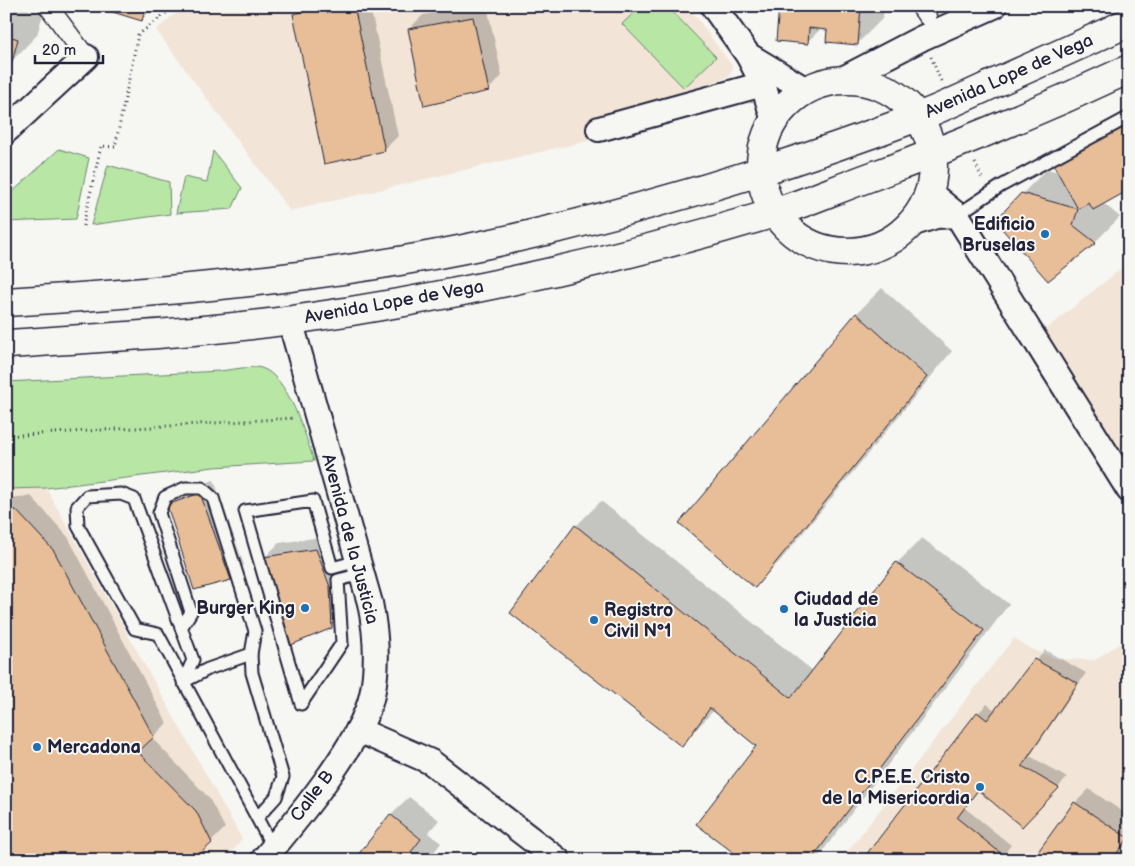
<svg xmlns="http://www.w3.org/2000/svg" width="1135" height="866" viewBox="0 0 1135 866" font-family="'Balsamiq Sans',sans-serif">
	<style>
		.built { fill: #f2e5d7 }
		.green { fill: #b7e6a5; stroke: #6c8470 }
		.shadow { fill: #0003 }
		.building { fill: #e7be97; stroke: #22223b }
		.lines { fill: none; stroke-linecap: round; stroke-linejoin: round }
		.service-casing { stroke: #22223b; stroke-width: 15 }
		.pedestrian-casing { stroke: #22223b; stroke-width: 21 }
		.minor-casing { stroke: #22223b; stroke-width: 28 }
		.primary-casing { stroke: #22223b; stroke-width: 31 }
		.path { stroke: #22223b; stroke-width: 3; stroke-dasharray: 1 4; stroke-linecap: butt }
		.service { stroke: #f6f6f2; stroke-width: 11 }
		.pedestrian { stroke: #f6f6f2; stroke-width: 18 }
		.minor { stroke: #f6f6f2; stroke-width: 24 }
		.primary { stroke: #f6f6f2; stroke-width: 28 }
		.poi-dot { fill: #1f6fb2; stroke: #f6f6f2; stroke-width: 2 }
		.labels { text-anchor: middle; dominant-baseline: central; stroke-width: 4; stroke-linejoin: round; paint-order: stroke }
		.street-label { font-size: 18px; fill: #22223b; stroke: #f6f6f2 }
		.poi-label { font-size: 18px; font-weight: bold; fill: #22223b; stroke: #f6f6f2; text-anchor: end }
	</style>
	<rect width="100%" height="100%" fill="#f6f6f2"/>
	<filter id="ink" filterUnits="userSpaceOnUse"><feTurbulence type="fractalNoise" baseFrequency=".02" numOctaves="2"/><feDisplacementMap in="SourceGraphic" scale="10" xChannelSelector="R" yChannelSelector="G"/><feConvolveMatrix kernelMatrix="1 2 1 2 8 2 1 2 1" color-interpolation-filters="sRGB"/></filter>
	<g filter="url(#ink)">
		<!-- built -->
		<g class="built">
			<path d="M184,6H688L733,67L729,77L594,120L604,137L290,211L156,30Z"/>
			<path d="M1129,262V490L1034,339Z"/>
			<path d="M46,488L242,839L226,860H193L211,843L196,812L138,752L154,737L54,551L16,510H6V489Z"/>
			<path d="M1129,637V860H841L1014,638L1033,650L1057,659L1095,660Z"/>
		</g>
		<!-- green -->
		<g class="green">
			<path d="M641,6H667L716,57L684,88L622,24Z"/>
			<path d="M59,149L89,158L76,219L6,222V198Z"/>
			<path d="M213,151L242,188L232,209L176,213L184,177L207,182Z"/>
			<path d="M108,165L169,182L170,214L91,225Z"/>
			<path d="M242,368C248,368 256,366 261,368C288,375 306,437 314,461L214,467L46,488L6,489V382L220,371Z"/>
		</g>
		<!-- shadow -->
		<g class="shadow">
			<path d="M6,6H18L43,14L37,35L6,67Z"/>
			<path d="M97,6H155L141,20Z"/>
			<path d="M302,6H370L398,136L384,150L294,15Z"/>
			<path d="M474,6H487L502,76L488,90L409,29L423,15Z"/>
			<path d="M781,6H884L883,18L857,44L828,29L822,28L807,42Z"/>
			<path d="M1129,121V189L1103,203L1120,217L1095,242L1048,279L1022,194L1047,169L1058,172Z"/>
			<path d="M882,288L952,351L780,561L755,586L856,314Z"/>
			<path d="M214,480L244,565L230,579L168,505L182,491Z"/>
			<path d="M31,496L68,537L167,723L152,738L209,798L225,828L211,842L6,860V498Z"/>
			<path d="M601,501L813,671L897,563L922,538L1009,604L816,860H745L758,746L714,710L682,745L576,526Z"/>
			<path d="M329,536L343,573L345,613L331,627L265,557L279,543Z"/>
			<path d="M1045,650L1086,673L1030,756L1067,778L1031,816L979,789L965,808L1011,845L1000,860H863L978,713L987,704L996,711Z"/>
			<path d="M1089,789L1129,816V840L1115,860H1034L1075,803Z"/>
			<path d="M409,797L439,820L428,833L441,843L431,856L436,860H356L390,815Z"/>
		</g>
		<!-- building -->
		<g class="building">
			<path d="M93,6H146L142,21Z"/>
			<path d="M330,6H354L385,151L324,164L293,14Z"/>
			<path d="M779,6H861L858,45L826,42L827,30L809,28L808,44L776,41Z"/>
			<path d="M473,17L489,91L424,106L408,29Z"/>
			<path d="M6,35L18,39L12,62L6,60Z"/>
			<path d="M1124,123L1129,132V190L1093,210L1089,203L1078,209L1053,164Z"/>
			<path d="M1021,193L1078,209L1073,225L1096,243L1048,281L995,221Z"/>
			<path d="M856,313L927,377L755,588L679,523Z"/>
			<path d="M200,493L231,580L194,590L167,505Z"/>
			<path d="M6,510H16L54,551L154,737L138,752L196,811L212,843L193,860H6Z"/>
			<path d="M575,525L791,698L896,562L984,630L811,860H743L696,824L756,746L710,708L682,747L510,613Z"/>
			<path d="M316,549L330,587L332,628L291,645L264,557Z"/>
			<path d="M1034,659L1078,683L1022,766L1059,788L1022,827L978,790L957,818L1003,855L999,860H862L977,712L987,720Z"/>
			<path d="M1074,802L1128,838L1112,860H1032Z"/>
			<path d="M390,814L421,839L411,852L422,860H354Z"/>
		</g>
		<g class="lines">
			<!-- service casing -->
			<g class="service-casing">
				<g id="service">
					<path d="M957,215L1001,186L1129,117"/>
					<path d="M358,561L332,568L313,501L245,511L301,704L342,643L338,580L362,574"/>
					<path d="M181,628L191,612L159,513L165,497L185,488H202L213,498L255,631L251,654"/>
					<path d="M257,818L192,697L158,634L135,629L78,526L77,507L87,496L121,494L134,499L193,660L183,682L208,669L251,654L252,673L283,777L276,797L257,818L273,848"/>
				</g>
			</g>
			<!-- pedestrian casing -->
			<g class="pedestrian-casing">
				<g id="pedestrian">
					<path d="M48,6L86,57"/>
					<path d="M920,6L927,16"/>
				</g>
			</g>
			<!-- minor casing -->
			<g class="minor-casing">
				<g id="minor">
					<path d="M713,6L748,55L763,84L774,121"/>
					<path d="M748,55L806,90"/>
					<path d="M839,81L922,38L994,6"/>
					<path d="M599,129L763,84"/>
					<path d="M6,131L86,57"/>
					<path d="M929,192L957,215L1129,490"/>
					<path d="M911,224L936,216L957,215"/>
					<path d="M358,730L431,762L558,860"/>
					<path d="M263,860C295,822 362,742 372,695C378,666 376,632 370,603L290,320"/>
				</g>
			</g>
			<!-- primary casing -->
			<g class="primary-casing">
				<g id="primary">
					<circle cx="847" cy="166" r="86"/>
					<path d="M6,302C168,292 330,278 488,244C633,213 776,170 915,118C942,108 969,95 995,83C1040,63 1085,43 1129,22"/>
					<path d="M6,344C101,338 197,333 292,320C454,297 614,261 771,214C805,203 837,189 870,177C958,145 1044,109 1129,69"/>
				</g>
			</g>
			<!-- path -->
			<g class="path">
				<path d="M931,57L941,81"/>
				<path d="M975,163L982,178"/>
				<path d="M83,226L101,146L115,147L138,35L175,6"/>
				<path d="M6,436L294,418"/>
			</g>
			<!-- service -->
			<use href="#service" class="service"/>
			<!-- pedestrian -->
			<use href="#pedestrian" class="pedestrian"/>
			<!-- minor -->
			<use href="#minor" class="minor"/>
			<!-- primary -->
			<use href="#primary" class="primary"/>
		</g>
	</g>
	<!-- markers -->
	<g class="poi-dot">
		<circle cx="1045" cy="234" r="5"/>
		<circle cx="305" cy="608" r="5"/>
		<circle cx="784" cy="609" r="5"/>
		<circle cx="594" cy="620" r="5"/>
		<circle cx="37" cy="747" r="5"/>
		<circle cx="980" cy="787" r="5"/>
	</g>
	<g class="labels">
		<!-- street labels -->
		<g class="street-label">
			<text transform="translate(1009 76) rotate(-24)">Avenida Lope de Vega</text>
			<text transform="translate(394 302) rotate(-10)">Avenida Lope de Vega</text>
			<text transform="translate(350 539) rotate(75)">Avenida de la Justicia</text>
			<text transform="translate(312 796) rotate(-53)">Calle B</text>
		</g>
		<!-- poi labels -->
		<g class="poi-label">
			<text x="1035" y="224">Edificio<tspan x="1035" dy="21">Bruselas</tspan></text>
			<text x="794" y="599" text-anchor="start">Ciudad de<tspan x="794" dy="21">la Justicia</tspan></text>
			<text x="295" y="608">Burger King</text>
			<text x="604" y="610" text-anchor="start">Registro<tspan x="604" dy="21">Civil Nº1</tspan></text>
			<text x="47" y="747" text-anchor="start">Mercadona</text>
			<text x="970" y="777">C.P.E.E. Cristo<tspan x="970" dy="21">de la Misericordia</tspan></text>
		</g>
	</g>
	<!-- margin -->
	<rect width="1135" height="866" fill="none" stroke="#f6f6f2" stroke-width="25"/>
	<rect x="12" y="12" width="1110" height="841" fill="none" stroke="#22223b" stroke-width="2" filter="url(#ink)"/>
	<!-- scale -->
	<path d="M35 55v8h68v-8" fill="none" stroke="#22223b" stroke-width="2.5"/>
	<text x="42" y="55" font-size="15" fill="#22223b" stroke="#f6f6f2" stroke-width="4" paint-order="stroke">20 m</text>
</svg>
